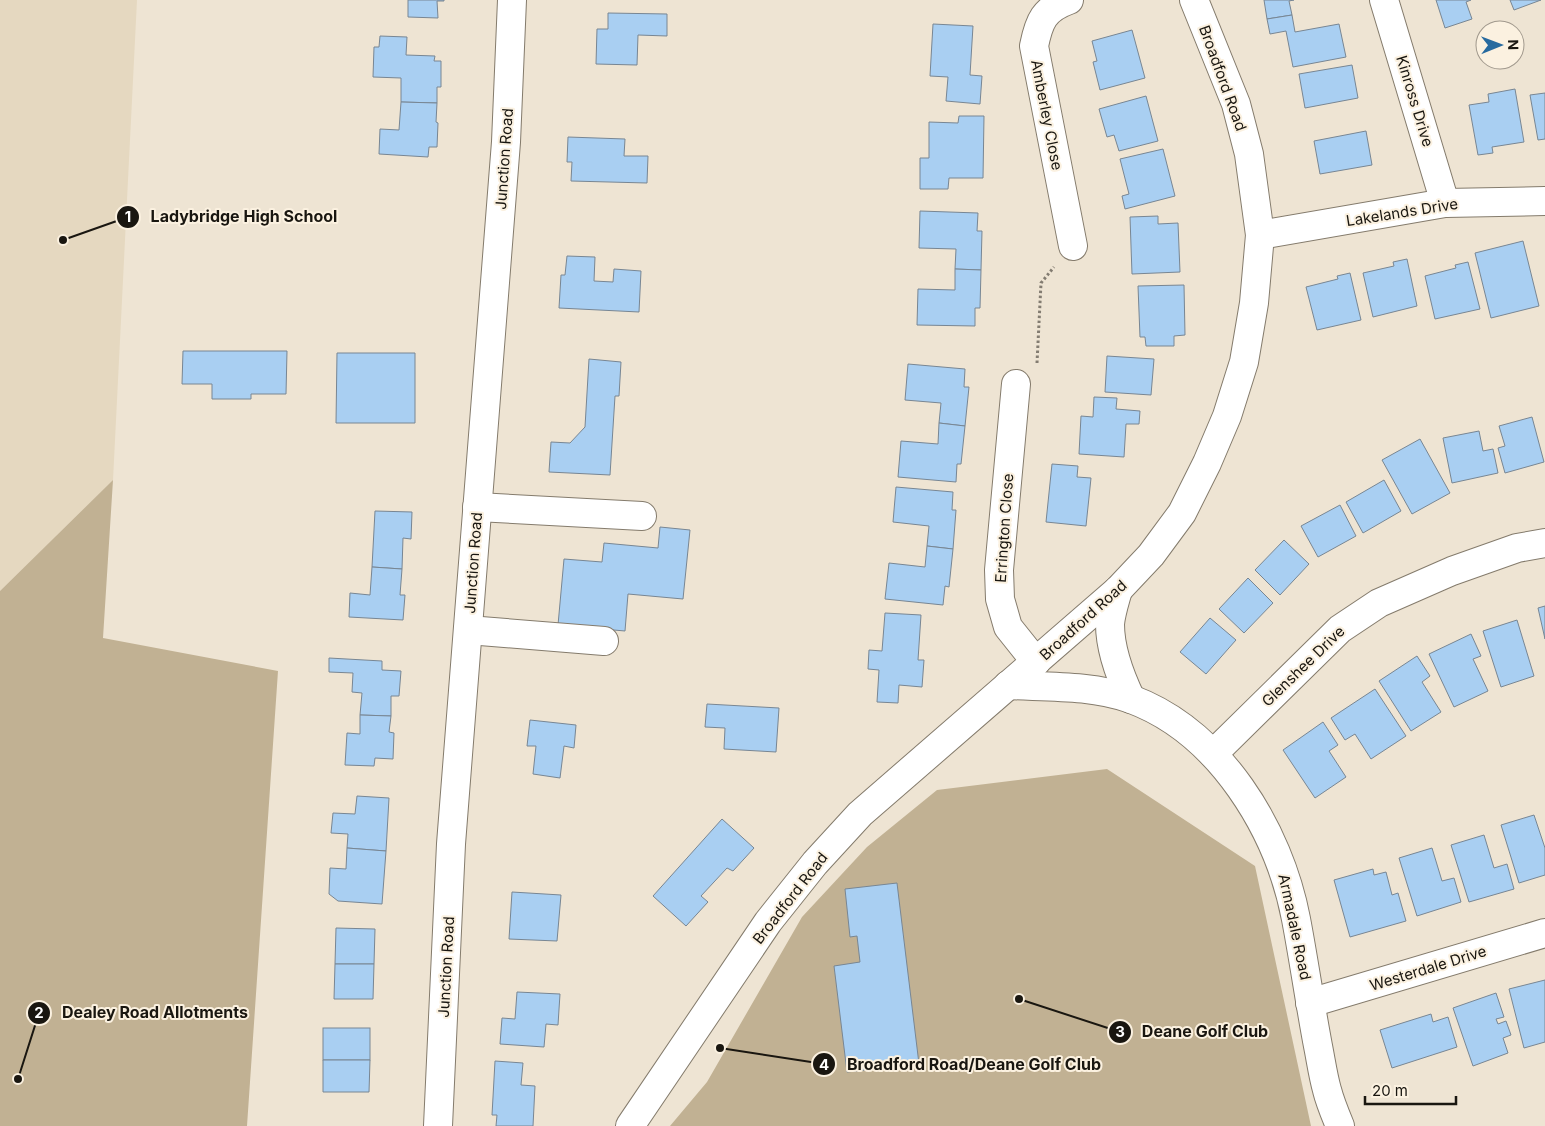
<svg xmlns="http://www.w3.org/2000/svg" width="1545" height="1126" viewBox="0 0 1545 1126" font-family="Inter,sans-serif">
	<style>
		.built { fill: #e5d8c0 }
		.green { fill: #c1b193 }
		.building { fill: #a9cff2; stroke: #788693 }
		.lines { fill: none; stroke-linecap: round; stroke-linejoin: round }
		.minor-casing { stroke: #847b6c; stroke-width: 30 }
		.path { stroke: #837c71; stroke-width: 3; stroke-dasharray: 2.5 2.5; stroke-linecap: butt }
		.minor { stroke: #fff; stroke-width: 28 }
		.labels { text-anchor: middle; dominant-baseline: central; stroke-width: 4; stroke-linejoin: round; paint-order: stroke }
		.street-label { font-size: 15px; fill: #191610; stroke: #fbf1e0 }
		.leader { fill: none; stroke: #191610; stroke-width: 2 }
		.callout-dot { fill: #191610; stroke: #fbf1e0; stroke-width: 2 }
		.mark-label { font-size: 15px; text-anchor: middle; font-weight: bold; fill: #fff }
		.callout-label { font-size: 16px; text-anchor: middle; font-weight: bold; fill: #191610; stroke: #fbf1e0; stroke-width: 4; stroke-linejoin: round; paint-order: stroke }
	</style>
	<rect width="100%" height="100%" fill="#eee4d3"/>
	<!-- built -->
	<path class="built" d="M0,0H137L113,480L0,591Z"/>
	<!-- green -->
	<g class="green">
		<path d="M113,480L103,638L278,671L247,1126H0V591Z"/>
		<path d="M1107,769L1255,866L1311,1126H670L707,1082L802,917L867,847L937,790Z"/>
	</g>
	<!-- building -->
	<g class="building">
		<path d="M408,0H444V1H437L438,18L408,17Z"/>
		<path d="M1264,0H1294L1289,1L1292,15L1267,19Z"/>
		<path d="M1436,0H1471L1466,2L1472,19L1445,28Z"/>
		<path d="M1510,0H1541L1514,10Z"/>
		<path d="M608,13L667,14V36L638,35L637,65L596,64L597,29H608Z"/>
		<path d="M1292,15L1295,32L1339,24L1346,57L1293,67L1286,31L1270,34L1267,19Z"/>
		<path d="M933,24L973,26L970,75L982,76L980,104L946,101L948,77L930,76Z"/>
		<path d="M1132,30L1145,78L1100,90L1093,62L1097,61L1092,41Z"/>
		<path d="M380,36L407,37L406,55L435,56L434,61H441V87H437V103L401,102V78L373,77L374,47H379Z"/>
		<path d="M1352,65L1358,98L1305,108L1299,74Z"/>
		<path d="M1515,89L1524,142L1492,147L1493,153L1478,155L1469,105L1489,102L1488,94Z"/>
		<path d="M1545,93V139L1538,140L1530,95Z"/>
		<path d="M1146,96L1158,141L1119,151L1114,135L1107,137L1099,109Z"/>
		<path d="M401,102L437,103L436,122L438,123L437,147H429L428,157L379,154L380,129L399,130Z"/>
		<path d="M959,116H984L983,178H949L948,189H920V158H929V122L958,123Z"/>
		<path d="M1366,131L1372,165L1320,174L1314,141Z"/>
		<path d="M568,137L625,139L624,156H648L647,183L571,181L572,162H567Z"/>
		<path d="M1163,149L1175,196L1125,209L1122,196L1129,194L1120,159Z"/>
		<path d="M920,211L978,213L977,231H982L981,270L955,269L956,249L919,248Z"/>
		<path d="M1158,216V224L1178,223L1180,272L1132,274L1130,217Z"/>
		<path d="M1523,241L1539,306L1491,318L1475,253Z"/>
		<path d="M567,256L595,257L594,281L613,282L614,269L641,271L639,312L559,308L561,275H565Z"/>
		<path d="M1407,259L1417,306L1373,317L1363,273L1394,266L1393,262Z"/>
		<path d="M1468,262L1480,309L1435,319L1425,276L1456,268L1455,265Z"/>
		<path d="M955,269L981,270L980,308H975V326L917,325L918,289L955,290Z"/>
		<path d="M1350,273L1361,320L1317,330L1306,287L1338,279L1337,276Z"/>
		<path d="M1184,285L1185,335L1174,336V346H1146L1145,337H1140L1138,286Z"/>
		<path d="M183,351H287L286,394H251V399H212V384H182Z"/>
		<path d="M337,353H415V423H336Z"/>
		<path d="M1107,356L1154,359L1151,395L1105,392Z"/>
		<path d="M589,359L621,362L619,396H615L610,475L549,472L551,442L570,443L585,427Z"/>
		<path d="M908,364L965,369L964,387H969L965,426L939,423L941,403L905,400Z"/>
		<path d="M1094,397L1117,398L1116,409L1140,411L1139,424H1126L1124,457L1079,454L1081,416L1093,417Z"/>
		<path d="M1532,417L1544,462L1505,473L1498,448L1505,446L1499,426Z"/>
		<path d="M939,423L965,426L961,464H957L956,482L898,477L901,441L938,444Z"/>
		<path d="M1479,431L1483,451L1493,449L1498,473L1452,483L1443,438Z"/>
		<path d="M1420,439L1450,493L1412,514L1382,460Z"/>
		<path d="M1052,464L1078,466L1077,477L1091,478L1086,526L1046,522Z"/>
		<path d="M1384,480L1401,511L1363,533L1346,502Z"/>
		<path d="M896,487L953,492L952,510H956L953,549L927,546L929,526L893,522Z"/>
		<path d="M1340,505L1356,536L1318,557L1301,526Z"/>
		<path d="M375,511L412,512L411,539L403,538L402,569L372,567Z"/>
		<path d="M660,527L690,530L683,599L628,594L625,631L558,625L564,559L602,562L604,543L658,548Z"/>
		<path d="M1284,540L1309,564L1280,595L1255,570Z"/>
		<path d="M927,546L953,549L949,587L945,586L943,605L885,599L889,563L925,567Z"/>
		<path d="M372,567L402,569L400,595H405L403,620L349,617L350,593L370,595Z"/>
		<path d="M1248,578L1273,603L1244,633L1219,609Z"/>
		<path d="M1545,606V639L1538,608Z"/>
		<path d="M885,613L921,615L918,660H924L922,687L899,685L898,703L877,702L879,670L868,669L869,650L882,651Z"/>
		<path d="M1210,618L1236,640L1206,674L1180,652Z"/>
		<path d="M1517,620L1534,676L1501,687L1483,631Z"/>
		<path d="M1471,634L1481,656L1473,659L1488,691L1454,707L1429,654Z"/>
		<path d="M1417,656L1430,676L1422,682L1441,712L1411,731L1379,681Z"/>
		<path d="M329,658L382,661V670L401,671L399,696H391V716L360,715L362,693L352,692L353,673L329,672Z"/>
		<path d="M1375,689L1406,736L1371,759L1355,734L1345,740L1331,718Z"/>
		<path d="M707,704L779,708L776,752L724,749L725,728L705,727Z"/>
		<path d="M360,715L391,716L389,732L394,733L393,759L375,758L374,766L345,765L347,733L360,734Z"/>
		<path d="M530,720L576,725L574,748L564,746L560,778L533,774L536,746H527Z"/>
		<path d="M1323,722L1338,745L1329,751L1346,777L1315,798L1283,750Z"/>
		<path d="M357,796L389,798L386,851L347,848L348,834L331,833L333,813L355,814Z"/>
		<path d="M1534,815L1545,848V875L1519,883L1501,825Z"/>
		<path d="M722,819L754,848L733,871L727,868L701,896L708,902L686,926L653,896Z"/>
		<path d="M1484,835L1494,868L1507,864L1514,889L1469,902L1451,845Z"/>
		<path d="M347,848L386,851L382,904L338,901L329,894L330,868L346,869Z"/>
		<path d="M1432,848L1442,881L1454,878L1461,902L1417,916L1399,858Z"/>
		<path d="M1373,869L1374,875L1386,872L1392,895L1398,893L1406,921L1350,937L1334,880Z"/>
		<path d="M897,883L919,1064L847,1072L834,966L860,962L857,936L850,937L845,889Z"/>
		<path d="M512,892L561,895L557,941L509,939Z"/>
		<path d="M336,928L375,929L374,964H335Z"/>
		<path d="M335,964H374L373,999H334Z"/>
		<path d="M1545,980V1042L1524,1048L1509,989Z"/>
		<path d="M517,992L560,994L558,1025L546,1024L544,1047L500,1044L502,1018L515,1019Z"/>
		<path d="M1496,993L1504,1017L1496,1019L1498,1024L1506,1021L1511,1035L1503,1038L1508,1053L1473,1066L1453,1008Z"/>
		<path d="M1431,1014L1433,1022L1448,1017L1457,1047L1392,1068L1380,1030Z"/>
		<rect x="323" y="1028" width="47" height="32"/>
		<path d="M323,1060H370L369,1092H323Z"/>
		<path d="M495,1061L523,1063L521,1085L535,1086L533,1126H496L497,1115H492Z"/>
	</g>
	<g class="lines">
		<!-- minor casing -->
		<g class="minor-casing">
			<g id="minor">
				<path d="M1069,0C1044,9 1039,21 1034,46L1073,246"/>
				<path d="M1384,0L1445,203"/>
				<path d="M1260,235L1445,203L1545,201"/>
				<path d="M1016,384L999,570L1000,599L1008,627L1036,662"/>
				<path d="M477,507L642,516"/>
				<path d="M1118,590C1115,601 1111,613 1110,624C1110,650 1120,676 1131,699"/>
				<path d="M468,630L604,641"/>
				<path d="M1008,685C1049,687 1092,685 1131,699C1220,732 1279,830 1296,919C1304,961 1310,1004 1318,1046C1321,1061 1323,1076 1327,1090C1330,1102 1335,1114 1340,1126"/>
				<path d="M1213,754L1340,629L1379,603L1452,571L1517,548L1545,543"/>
				<path d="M1310,1003L1545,933"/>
				<path d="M438,1126L451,844L506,142L512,0"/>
				<path d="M630,1126L768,922L815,863L860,814L1118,590L1151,555L1182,513L1207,463L1227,416L1244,362L1254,303L1260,235L1249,154L1236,104L1194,0"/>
			</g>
		</g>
		<!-- path -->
		<path class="path" d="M1037,363L1041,283L1054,267"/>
		<!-- minor -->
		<use href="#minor" class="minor"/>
	</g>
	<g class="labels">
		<!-- street labels -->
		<g class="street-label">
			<text transform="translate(1223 78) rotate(70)">Broadford Road</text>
			<text transform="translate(1415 101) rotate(73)">Kinross Drive</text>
			<text transform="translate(1047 115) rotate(79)">Amberley Close</text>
			<text transform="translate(504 159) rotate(-86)">Junction Road</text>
			<text transform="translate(1402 212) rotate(-9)">Lakelands Drive</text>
			<text transform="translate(1004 528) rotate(-86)">Errington Close</text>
			<text transform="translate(473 563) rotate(-86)">Junction Road</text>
			<text transform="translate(1083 620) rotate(-42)">Broadford Road</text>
			<text transform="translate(1303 666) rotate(-44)">Glenshee Drive</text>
			<text transform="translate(790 898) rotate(-52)">Broadford Road</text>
			<text transform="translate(1295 927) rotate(78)">Armadale Road</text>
			<text transform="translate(446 967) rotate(-87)">Junction Road</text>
			<text transform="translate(1428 968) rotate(-17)">Westerdale Drive</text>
		</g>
	</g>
	<!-- callouts -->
	<path class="leader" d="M63 240L128 217M18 1079L39 1013M1019 999L1120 1032M720 1048L824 1064"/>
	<g class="callout-dot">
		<circle cx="63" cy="240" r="5"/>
		<circle cx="18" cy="1079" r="5"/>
		<circle cx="1019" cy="999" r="5"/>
		<circle cx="720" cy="1048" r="5"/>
		<circle cx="128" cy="217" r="12"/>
		<circle cx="39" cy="1013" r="12"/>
		<circle cx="1120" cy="1032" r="12"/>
		<circle cx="824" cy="1064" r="12"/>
	</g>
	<g class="mark-label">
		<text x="128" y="222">1</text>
		<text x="39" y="1018">2</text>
		<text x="1120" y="1037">3</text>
		<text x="824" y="1070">4</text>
	</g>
	<g class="callout-label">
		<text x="244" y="222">Ladybridge High School</text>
		<text x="155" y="1018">Dealey Road Allotments</text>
		<text x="1205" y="1037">Deane Golf Club</text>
		<text x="974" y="1070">Broadford Road/Deane Golf Club</text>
	</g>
	<!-- north arrow -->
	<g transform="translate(1500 45) rotate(89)"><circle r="24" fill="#fbf1e0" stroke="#a1998d"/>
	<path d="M0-4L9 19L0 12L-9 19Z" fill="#276a9f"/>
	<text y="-8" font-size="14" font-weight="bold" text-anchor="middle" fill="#191610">N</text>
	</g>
	<!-- scale -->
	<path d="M1365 1096v8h91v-8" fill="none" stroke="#191610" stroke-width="2.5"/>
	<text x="1372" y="1096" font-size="15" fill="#191610" stroke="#fbf1e0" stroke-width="4" paint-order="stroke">20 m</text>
</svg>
